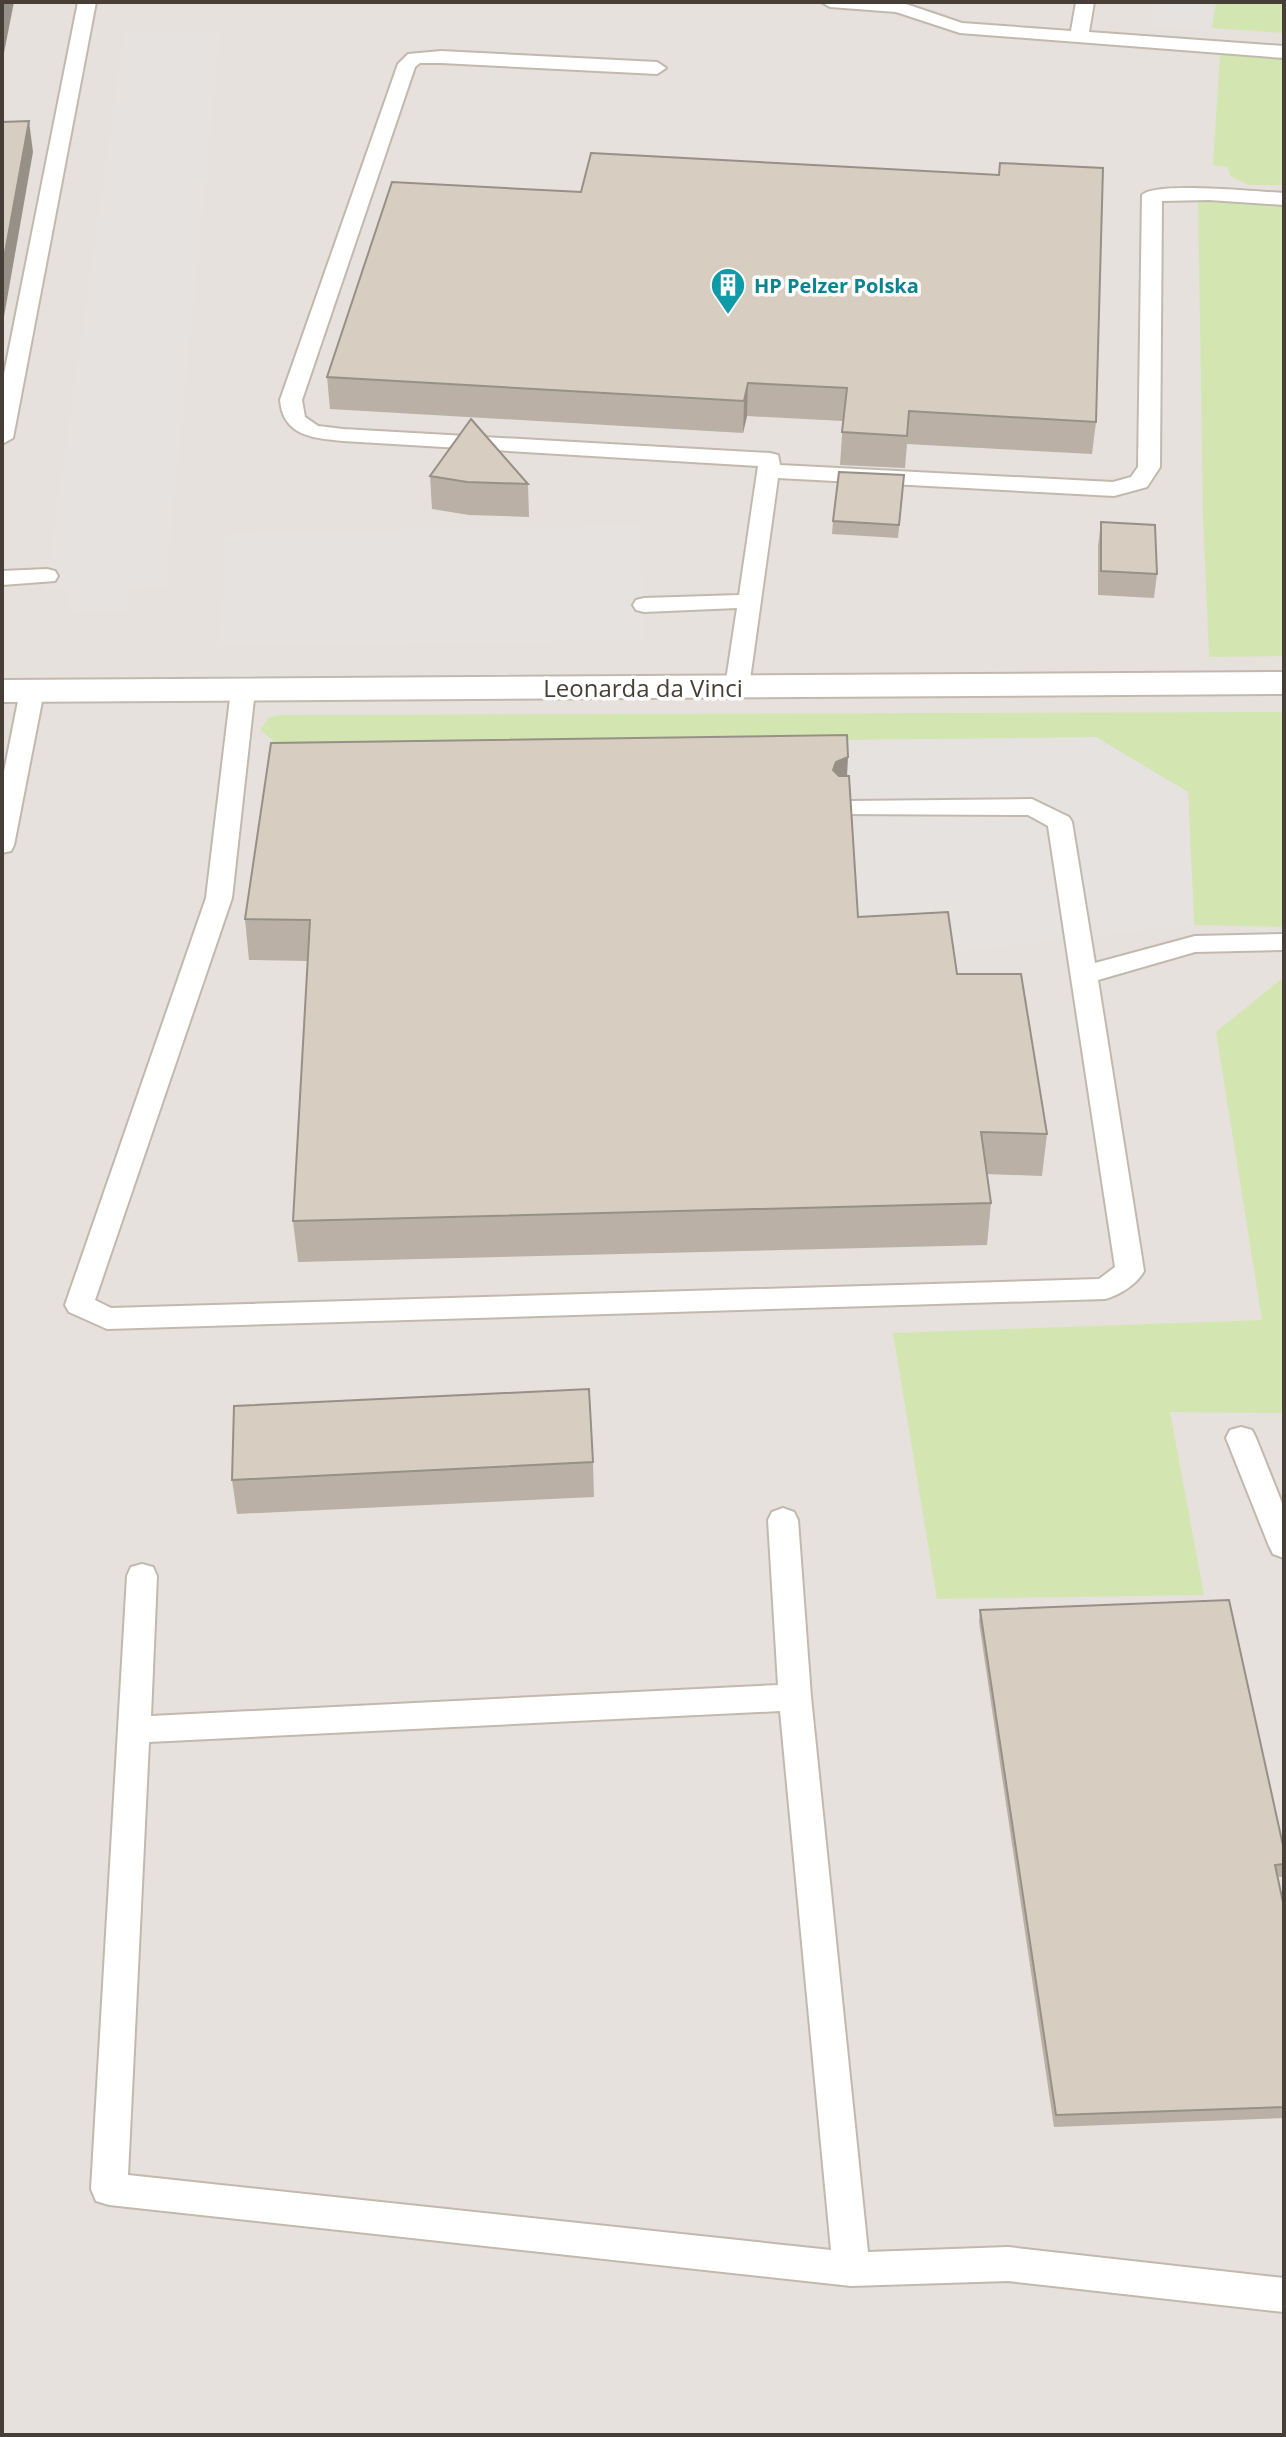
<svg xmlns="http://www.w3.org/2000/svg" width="1286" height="2437" viewBox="0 0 1286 2437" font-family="'Open Sans',sans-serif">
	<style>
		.industrial { fill: #e6e1dd }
		.green { fill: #d3e6b2 }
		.parking { fill: #e5e2e0 }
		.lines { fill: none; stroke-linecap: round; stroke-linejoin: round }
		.service-casing { stroke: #c2b9ae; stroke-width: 4 }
		.minor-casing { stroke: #c2b9ae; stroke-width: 4 }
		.service { fill: #fff; fill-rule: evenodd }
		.minor { fill: #fff; fill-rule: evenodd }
		.wall { fill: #bab0a6 }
		.shaded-wall { fill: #979087 }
		.building { fill: #d8cdc1; stroke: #979087; stroke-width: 2 }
		.labels { text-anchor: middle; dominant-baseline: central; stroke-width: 7; stroke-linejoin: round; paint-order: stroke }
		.far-culture-label { font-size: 20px; font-weight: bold; fill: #0d838f; stroke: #fff; text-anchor: start }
		.street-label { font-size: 24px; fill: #473f37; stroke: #fff }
	</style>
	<rect width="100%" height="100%" fill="#f4efe8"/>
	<!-- industrial -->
	<rect class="industrial" x="2" y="2" width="1282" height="2433"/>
	<!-- green -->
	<g class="green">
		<path d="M1216,2H1284V33L1212,28Z"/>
		<path d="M1220,53L1284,56V185H1249L1230,176L1228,167L1213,165Z"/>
		<path d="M1198,200L1284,206V656L1209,657L1203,517Z"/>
		<path d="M1284,712V927L1194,925L1188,792L282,748L260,730L269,717L282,715Z"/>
		<path d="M1284,977V1413L1170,1412L1204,1595L937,1599L893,1333L1262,1320L1216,1032Z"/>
	</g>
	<!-- parking -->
	<g class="parking">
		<path d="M1155,2H1212L1209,31L1152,26Z"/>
		<path d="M221,30L166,587L128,588L126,611L67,612L70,590H45L124,32Z"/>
		<path d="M639,525L646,641L219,646L226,533Z"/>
		<path d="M1096,737L1188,792L1194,925L945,953L856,958L842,740Z"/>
	</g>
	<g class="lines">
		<!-- service casing -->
		<g class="service-casing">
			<g id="service">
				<path d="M78,2H96L13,438L2,444V384Z"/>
				<path d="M821,2H900L962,23L1071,31L1076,2H1094L1089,32L1284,46V58L960,33L896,12L830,7Z"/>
				<path d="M441,51L657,62L666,68L657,74L441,63H420L415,67L302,400L305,417L318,426L343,429L770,453L778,455L780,465L1113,482L1131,477L1138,467L1142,195C1155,181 1260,192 1284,193V205L1209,200L1162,201L1160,467L1147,487L1114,496L778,478L749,687L745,692H729L725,687L737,608L644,612L636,610L633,605L636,600L644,598L739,595L758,466L343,441C313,438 283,436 280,400L398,64L408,54Z"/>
				<path d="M47,569L55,571L58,576L55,581L2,585V571Z"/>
				<path d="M243,683L251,685L255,690L232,898L95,1300L111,1308L1099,1279L1115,1267L1048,826L1028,815L837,814L834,809L837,804L846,801L1032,799L1069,817L1072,822L1095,963L1195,936L1284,934V950L1195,952L1098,980L1144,1271C1137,1284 1120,1295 1105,1299L107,1329L69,1312L65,1305L206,898L231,690L235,685Z"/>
				<path d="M32,684L40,686L44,691L14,845L11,851L2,853V782L20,691L24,686Z"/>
				<path d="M1241,1427L1252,1430L1256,1438L1284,1508V1558L1273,1554L1269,1546L1226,1438L1230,1430Z"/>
				<path d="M783,1508L794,1512L798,1520L811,1697L868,2252L1008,2247L1284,2278V2312L1008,2281L851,2286L109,2205L96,2201L91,2189L127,1576L131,1567L142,1564L153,1567L157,1576L151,1716L778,1685L768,1520L772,1512ZM780,1711L831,2250L128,2175L149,1742Z"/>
			</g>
		</g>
		<!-- minor casing -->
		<g class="minor-casing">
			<path id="minor" d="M1284,672V694L2,702V680Z"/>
		</g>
		<!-- service -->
		<use href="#service" class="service"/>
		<!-- minor -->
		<use href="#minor" class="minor"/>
	</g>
	<!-- wall -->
	<g class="wall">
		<path d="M999,175L1096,422L1092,454L907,444L905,468L840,465L843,421L747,416L743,433L330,409L327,377L581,192Z"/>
		<path d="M904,475L898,538L832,534L833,521Z"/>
		<path d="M430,476L528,484L529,517L469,515L432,509Z"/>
		<path d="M1101,522L1157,574L1154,598L1098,595V546Z"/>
		<path d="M847,776L858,917L957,974L1047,1134L1042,1176L987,1174L991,1203L987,1245L298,1262L293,1221L308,961L249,960L245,919Z"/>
		<path d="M593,1462L594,1497L237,1514L232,1480Z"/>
		<path d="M980,1610L1284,1850V1877H1277L1284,1907V2118L1054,2127L979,1622Z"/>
	</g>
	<!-- shaded-wall -->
	<g class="shaded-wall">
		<path d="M4,2H14L2,63V11Z"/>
		<path d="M29,121L33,152L2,328V269Z"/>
		<path d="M748,383L747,416L743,433L744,401Z"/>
		<path d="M848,757L846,798L833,770L836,762Z"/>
	</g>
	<!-- building -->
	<g class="building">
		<path d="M29,121L2,269V122Z"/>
		<path d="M591,153L999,175L1000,163L1103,168L1096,422L909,411L907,436L842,432L847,388L748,383L744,401L327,377L392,182L581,192Z"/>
		<path d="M471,419L528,484L467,482L430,476Z"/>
		<path d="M839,472L904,475L899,525L833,521Z"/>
		<path d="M1101,522L1155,525L1157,574L1101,571Z"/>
		<path d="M847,735L848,757L836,762L833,770L839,776H849L858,917L948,912L957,974H1021L1047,1134L981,1132L991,1203L293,1221L310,920L245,919L271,743Z"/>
		<path d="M589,1389L593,1462L232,1480L234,1406Z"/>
		<path d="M1229,1600L1284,1850V1864L1275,1865L1284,1907V2107L1056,2115L980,1610Z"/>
	</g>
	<!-- icons -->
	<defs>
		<g id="building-pin" transform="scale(1.8)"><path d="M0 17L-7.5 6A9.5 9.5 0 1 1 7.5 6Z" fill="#0f9aa8" stroke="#fff"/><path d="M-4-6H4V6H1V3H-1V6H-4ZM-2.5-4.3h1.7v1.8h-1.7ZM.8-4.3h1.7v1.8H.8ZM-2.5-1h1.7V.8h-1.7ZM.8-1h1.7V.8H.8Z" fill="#fff"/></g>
	</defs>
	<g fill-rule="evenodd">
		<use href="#building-pin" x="728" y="285"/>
	</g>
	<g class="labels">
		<!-- far-culture labels -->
		<g class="far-culture-label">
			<text x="754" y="285">HP Pelzer Polska</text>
		</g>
		<!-- street labels -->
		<g class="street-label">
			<text x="643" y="687">Leonarda da Vinci</text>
		</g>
	</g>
	<!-- border -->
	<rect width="1286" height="2437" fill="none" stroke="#473f37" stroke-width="8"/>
</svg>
